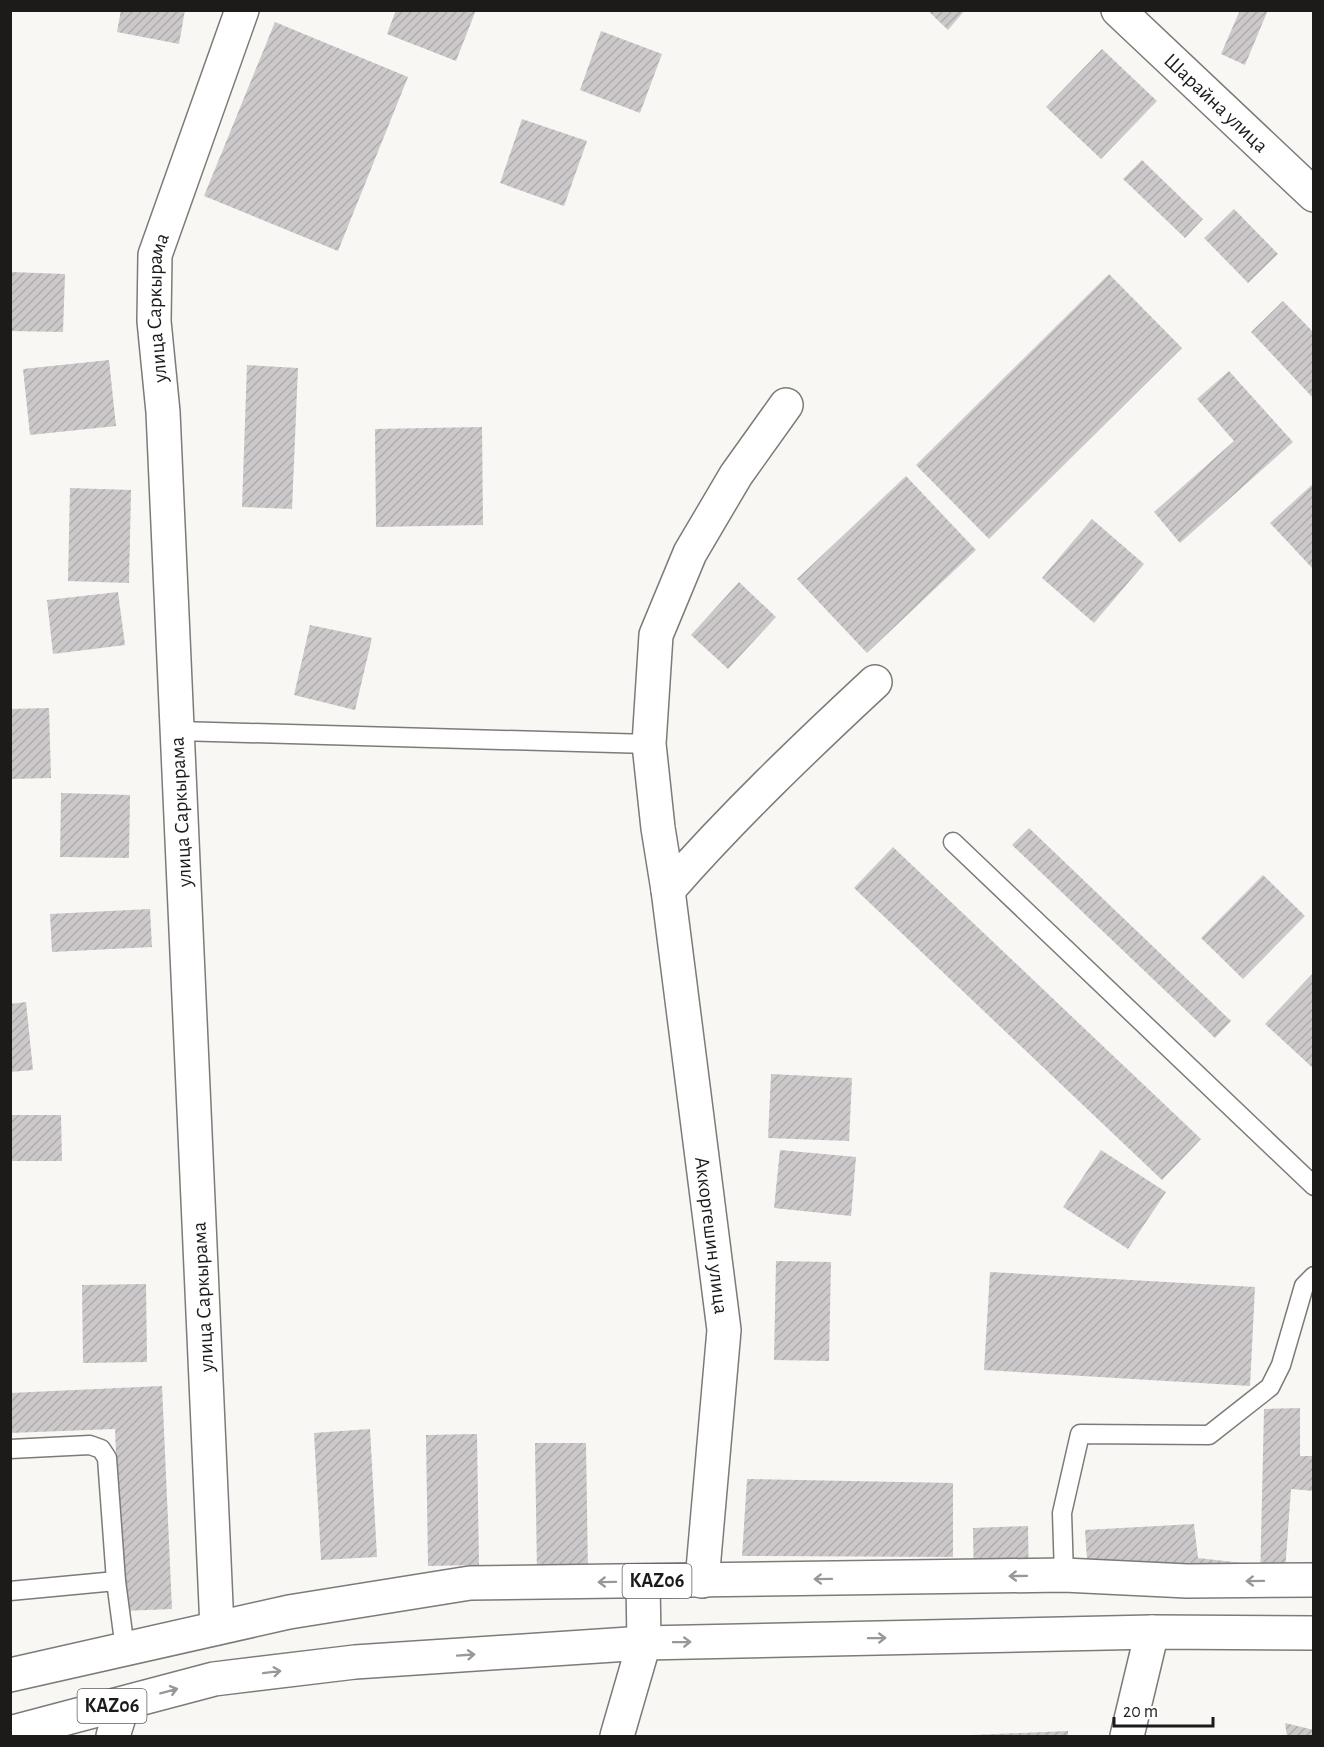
<svg xmlns="http://www.w3.org/2000/svg" width="1324" height="1747" viewBox="0 0 1324 1747" font-family="'Alegreya Sans',sans-serif">
	<style>
		.building { fill: url(#building-hatch) }
		.lines { fill: none; stroke-linecap: round; stroke-linejoin: round }
		.lane-casing { stroke: #7d7b78; stroke-width: 21 }
		.street-casing { stroke: #7d7b78; stroke-width: 36 }
		.highway-casing { stroke: #7d7b78; stroke-width: 36 }
		.lane { stroke: #fff; stroke-width: 18 }
		.street { stroke: #fff; stroke-width: 33 }
		.highway { stroke: #fff; stroke-width: 33 }
		.oneway { stroke: #999898 }
		.labels { text-anchor: middle; dominant-baseline: central; stroke-width: 4.5; stroke-linejoin: round; paint-order: stroke }
		.shield { fill: #fff; stroke: #605f5f; stroke-width: 1.5 }
		.shield-label { font-size: 20px; font-weight: bold; fill: #1c1b1a }
		.street-label { font-size: 21px; fill: #1c1b1a; stroke: #fff }
	</style>
	<defs>
		<pattern id="building-hatch" width="6" height="6" patternUnits="userSpaceOnUse" patternTransform="scale(1.5)"><rect width="6" height="6" fill="#cdc9ca"/><path d="M-1 1l2-2M0 6l6-6M5 7l2-2" fill="none" stroke="#afacad"/></pattern>
	</defs>
	<rect width="100%" height="100%" fill="#f9f7f4"/>
	<!-- building -->
	<g class="building">
		<path d="M121,10H185L179,44L117,32Z"/>
		<path d="M396,10H476L456,61L387,34Z"/>
		<path d="M927,10H965L948,30Z"/>
		<path d="M1240,10H1268L1245,65L1221,54Z"/>
		<path d="M275,22L408,77L338,251L204,196Z"/>
		<path d="M601,31L662,54L640,113L580,90Z"/>
		<path d="M1102,49L1157,101L1101,159L1046,107Z"/>
		<path d="M522,119L587,141L564,206L500,183Z"/>
		<path d="M1142,160L1203,219L1185,238L1123,179Z"/>
		<path d="M1234,209L1278,254L1248,283L1204,238Z"/>
		<path d="M10,272L65,274L63,332L10,331Z"/>
		<path d="M1109,274L1182,348L989,539L916,465Z"/>
		<path d="M1283,301L1314,333V399L1251,332Z"/>
		<path d="M109,360L116,426L30,435L23,369Z"/>
		<path d="M247,365L298,368L292,509L242,507Z"/>
		<path d="M1229,371L1293,442L1180,543L1154,512L1234,441L1197,399Z"/>
		<path d="M482,427L483,525L376,527L375,429Z"/>
		<path d="M906,476L976,550L867,653L797,579Z"/>
		<path d="M1314,483V570L1270,523Z"/>
		<path d="M70,488L131,490L129,583L68,581Z"/>
		<path d="M1092,519L1144,564L1094,623L1042,578Z"/>
		<path d="M739,582L776,617L728,669L691,635Z"/>
		<path d="M118,592L125,645L53,654L47,600Z"/>
		<path d="M310,625L372,638L355,710L294,695Z"/>
		<path d="M49,708L51,778L10,779V709Z"/>
		<path d="M61,793L130,795L129,858L60,857Z"/>
		<path d="M1029,828L1231,1021L1215,1038L1012,845Z"/>
		<path d="M893,847L1201,1139L1162,1180L854,888Z"/>
		<path d="M1263,875L1305,916L1243,979L1201,938Z"/>
		<path d="M150,909L152,947L52,952L50,914Z"/>
		<path d="M1314,972V1069L1265,1024Z"/>
		<path d="M26,1002L33,1070L10,1072V1004Z"/>
		<path d="M771,1074L852,1078L849,1141L768,1138Z"/>
		<path d="M10,1115H61L62,1161H10Z"/>
		<path d="M780,1150L856,1157L851,1216L774,1208Z"/>
		<path d="M1101,1150L1166,1192L1128,1249L1063,1207Z"/>
		<path d="M776,1261L831,1262L829,1361L774,1360Z"/>
		<path d="M990,1272L1255,1287L1250,1386L984,1370Z"/>
		<path d="M146,1284L147,1362L83,1363L82,1285Z"/>
		<path d="M162,1386L172,1609L123,1611L115,1429L10,1433V1393Z"/>
		<path d="M1300,1408V1456H1314V1491L1291,1489L1284,1586L1260,1585L1264,1409Z"/>
		<path d="M370,1429L377,1557L321,1560L314,1433Z"/>
		<path d="M477,1434L479,1565L428,1566L426,1435Z"/>
		<path d="M535,1443H586L588,1574H537Z"/>
		<path d="M747,1479L953,1483V1557L742,1556Z"/>
		<path d="M1194,1524L1198,1558L1252,1564L1089,1588L1085,1530Z"/>
		<path d="M1028,1526L1029,1589L974,1590L973,1528Z"/>
		<path d="M1285,1723L1314,1730V1736H1287Z"/>
		<path d="M1068,1731V1736H971V1735Z"/>
	</g>
	<g class="lines">
		<!-- lane casing -->
		<g class="lane-casing">
			<g id="lane">
				<path d="M178,731L649,744"/>
				<path d="M953,842L1314,1186"/>
				<path d="M10,1449L90,1445L101,1449L107,1458L116,1581"/>
				<path d="M1064,1575L1062,1513L1080,1434L1209,1435L1270,1387L1281,1365L1304,1286L1314,1276"/>
				<path d="M10,1591L116,1581L125,1649"/>
			</g>
		</g>
		<!-- street casing -->
		<g class="street-casing">
			<g id="street">
				<path id="s1" d="M1118,10L1314,195"/>
				<path d="M786,405L736,475L690,553L656,635L649,744L658,828L668,890C733,816 803,749 875,682"/>
				<path id="s2" d="M668,890L724,1330L702,1581"/>
				<path id="s3" d="M217,1628L163,412L154,321L155,255L242,10"/>
				<path d="M113,1736L123,1704"/>
				<path d="M617,1736L644,1643L643,1581"/>
				<path d="M1127,1736L1152,1632"/>
			</g>
		</g>
		<!-- highway casing -->
		<g class="highway-casing">
			<g id="highway">
				<path d="M10,1675L289,1612L470,1583L1064,1575L1187,1581L1314,1580"/>
				<path d="M10,1733L214,1679L355,1662L644,1643L1152,1632L1314,1633"/>
			</g>
		</g>
		<!-- lane -->
		<use href="#lane" class="lane"/>
		<!-- street -->
		<use href="#street" class="street"/>
		<!-- highway -->
		<use href="#highway" class="highway"/>
	</g>
	<!-- one-way arrows -->
	<defs><path id="oneway-shaft" d="M-6 0H5M1.5-3L5.5 0L1.5 3" fill="none" stroke-width="1.6" stroke-linecap="round" stroke-linejoin="round" transform="scale(1.5)"/></defs>
	<g class="oneway">
		<use href="#oneway-shaft" transform="translate(1018 1576) rotate(179)"/>
		<use href="#oneway-shaft" transform="translate(823 1579) rotate(179)"/>
		<use href="#oneway-shaft" transform="translate(1255 1581) rotate(179)"/>
		<use href="#oneway-shaft" transform="translate(607 1582) rotate(179)"/>
		<use href="#oneway-shaft" transform="translate(877 1638) rotate(-1)"/>
		<use href="#oneway-shaft" transform="translate(682 1642) rotate(-1)"/>
		<use href="#oneway-shaft" transform="translate(466 1655) rotate(-4)"/>
		<use href="#oneway-shaft" transform="translate(272 1672) rotate(-7)"/>
		<use href="#oneway-shaft" transform="translate(169 1691) rotate(-15)"/>
	</g>
	<g class="labels">
		<!-- shield labels -->
		<g class="shield">
			<rect x="622.5" y="1564" width="69" height="34" rx="4.5"/>
			<rect x="77.5" y="1689" width="69" height="34" rx="4.5"/>
		</g>
		<g class="shield-label">
			<text x="657" y="1581">KАZ06</text>
			<text x="112" y="1706">KАZ06</text>
		</g>
		<!-- street labels -->
		<g class="street-label">
			<text stroke="none"><textPath href="#s1" startOffset="135">Шарайна улица</textPath></text>
			<text stroke="none"><textPath href="#s3" startOffset="1322">улица Саркырама</textPath></text>
			<text transform="translate(181 812) rotate(-93)">улица Саркырама</text>
			<text stroke="none"><textPath href="#s2" startOffset="348">Аккоргешин улица</textPath></text>
			<text transform="translate(203 1297) rotate(-93)">улица Саркырама</text>
		</g>
	</g>
	<!-- border -->
	<rect width="1324" height="1747" fill="none" stroke="#1c1b1a" stroke-width="24"/>
	<!-- scale -->
	<path d="M1114 1717v9h99v-9" fill="none" stroke="#1c1b1a" stroke-width="3"/>
	<text x="1123" y="1717" font-size="18" fill="#1c1b1a" stroke="#ffffff" stroke-width="4.5" paint-order="stroke">20 m</text>
</svg>
